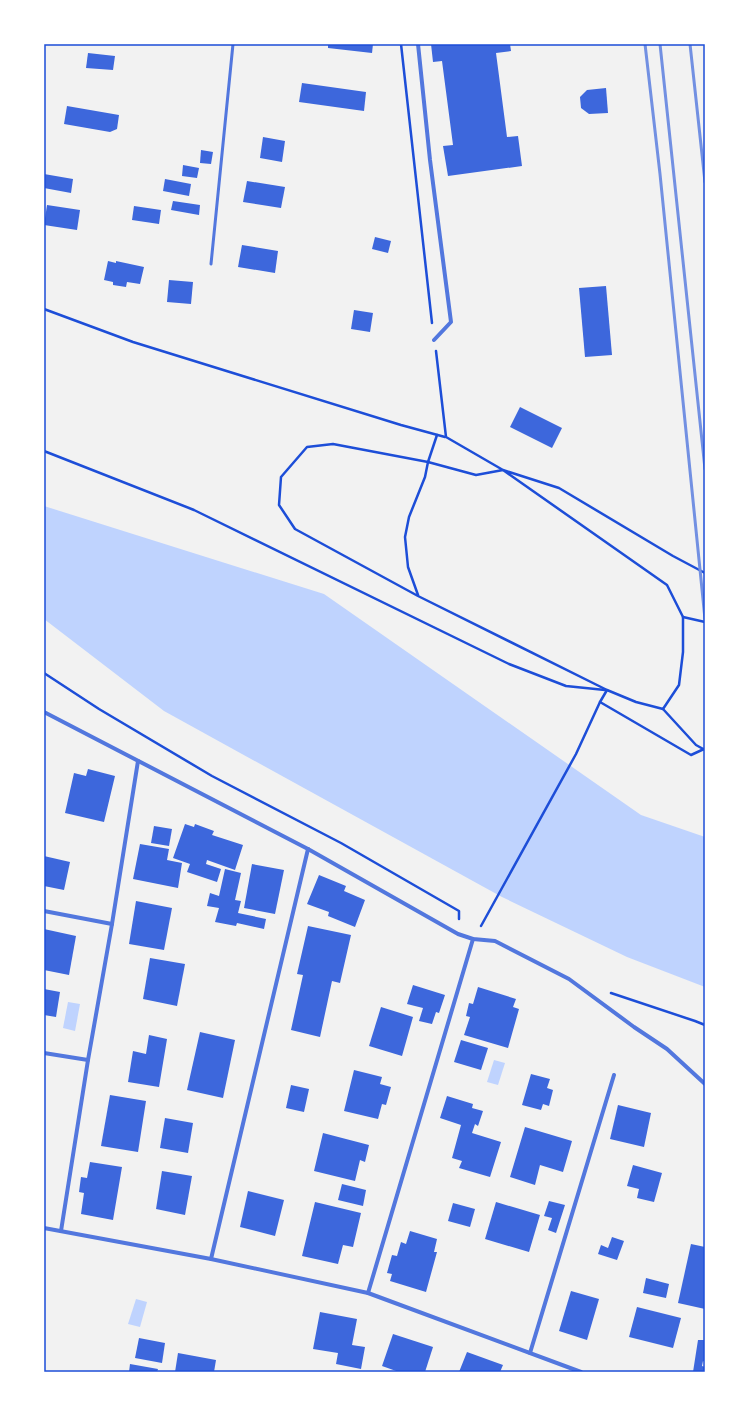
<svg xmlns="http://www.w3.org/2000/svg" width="749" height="1416" viewBox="0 0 749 1416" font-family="'Space Grotesk',sans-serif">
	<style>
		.water { fill: #bfd3fe }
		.building { fill: #3d67dc }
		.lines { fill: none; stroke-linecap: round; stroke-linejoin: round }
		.path { stroke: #1d4ed8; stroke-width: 2.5 }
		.service { stroke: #5277de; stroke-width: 3 }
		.minor { stroke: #5277de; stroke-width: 4 }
		.rail { stroke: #7290e2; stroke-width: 3 }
		.neatline { fill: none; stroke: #1d4ed8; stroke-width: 1.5 }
	</style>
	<rect width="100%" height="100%" fill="#f2f2f2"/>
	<!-- water -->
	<g class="water">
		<path d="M44,506L324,594L641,815L705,837V987L627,957L502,897L164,711L44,619Z"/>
		<path d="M68,1002L80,1004L75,1031L63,1028Z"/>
		<path d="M494,1060L505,1063L498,1085L487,1082Z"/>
		<path d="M136,1299L147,1302L140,1327L128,1324Z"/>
	</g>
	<!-- building -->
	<g class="building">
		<path d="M328,44H373L372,53L328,48Z"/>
		<path d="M431,44H510L511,51L496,53L507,137L518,136L522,166L448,176L443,146L453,145L442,61L433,62Z"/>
		<path d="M88,53L115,56L113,70L86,68Z"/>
		<path d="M302,83L366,92L364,111L299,102Z"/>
		<path d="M606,88L608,113L589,114L581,108L580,97L587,90Z"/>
		<path d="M67,106L119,115L117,129L110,132L64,124Z"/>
		<path d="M263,137L285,141L282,162L260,158Z"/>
		<path d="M201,150L213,152L211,164L200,163Z"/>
		<path d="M183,165L199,168L197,178L182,176Z"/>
		<path d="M44,174L73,179L71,193L44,188Z"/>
		<path d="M165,179L191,184L189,196L163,191Z"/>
		<path d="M247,181L285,187L281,208L243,202Z"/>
		<path d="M173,201L200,205L199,215L171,210Z"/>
		<path d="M47,205L80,210L77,230L44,225Z"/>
		<path d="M134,206L161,210L159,224L132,220Z"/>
		<path d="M375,237L391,241L388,253L372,249Z"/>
		<path d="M242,245L278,251L275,273L238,267Z"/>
		<path d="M108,261L116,263V261L144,267L140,284L127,282L126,287L113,285V282L104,280Z"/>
		<path d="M169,280L193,282L191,304L167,302Z"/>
		<path d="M606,286L612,355L585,357L579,288Z"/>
		<path d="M354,310L373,313L370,332L351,329Z"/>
		<path d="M520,407L562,428L552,448L510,427Z"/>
		<path d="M88,769L115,776L104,822L65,813L74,773L86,776Z"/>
		<path d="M185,824L194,827L195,824L214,831L212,835L243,845L235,870L207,860L206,864L221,869L217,882L187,872L190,864L173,858Z"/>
		<path d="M154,826L172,829L169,846L151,843Z"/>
		<path d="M140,844L169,849L167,860L182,863L178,888L133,879Z"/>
		<path d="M44,856L70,862L64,890L44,886Z"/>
		<path d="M252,864L284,870L275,914L244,908Z"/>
		<path d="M225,869L241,873L235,900L241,901L238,913L266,919L264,929L237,923L236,926L215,922L219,908L207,906L210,893L219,896Z"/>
		<path d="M319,875L346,886L344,891L365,900L355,927L328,916L329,912L307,904Z"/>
		<path d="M136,901L172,908L164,950L129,944Z"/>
		<path d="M308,926L351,935L340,983L332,981L320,1037L291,1030L303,975L297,974Z"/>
		<path d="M44,929L76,936L69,975L44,970Z"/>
		<path d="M150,958L185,964L177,1006L143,999Z"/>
		<path d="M413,985L445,995L439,1013L436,1012L432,1024L419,1021L423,1008L407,1004Z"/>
		<path d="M478,987L516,999L513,1007L519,1009L508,1048L464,1035L470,1017L466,1016L469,1003L473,1004Z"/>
		<path d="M44,989L60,992L56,1017L44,1015Z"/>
		<path d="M381,1007L413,1017L402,1056L369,1046Z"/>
		<path d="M200,1032L235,1040L223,1098L187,1090Z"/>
		<path d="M149,1035L167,1039L159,1087L128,1082L133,1051L146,1054Z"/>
		<path d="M461,1040L488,1048L481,1070L454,1062Z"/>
		<path d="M354,1070L382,1077L380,1084L391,1087L386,1105L382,1104L378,1119L344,1111Z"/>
		<path d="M531,1074L550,1079L547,1088L553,1090L549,1106L543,1104L541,1110L522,1105Z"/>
		<path d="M291,1085L309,1089L304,1112L286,1108Z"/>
		<path d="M110,1095L146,1101L138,1152L101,1146Z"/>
		<path d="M447,1096L473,1104L472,1108L483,1111L478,1126L475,1124L472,1133L501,1142L490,1177L459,1168L462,1161L452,1158L461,1125L440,1118Z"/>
		<path d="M618,1105L651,1113L644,1147L610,1139Z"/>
		<path d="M165,1118L193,1123L188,1153L160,1148Z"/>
		<path d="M525,1127L572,1141L563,1172L540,1165L535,1185L510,1177Z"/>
		<path d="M323,1133L369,1145L365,1162L360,1160L355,1181L314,1171Z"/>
		<path d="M90,1162L122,1167L113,1220L81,1214L84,1193L79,1192L81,1177L87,1178Z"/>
		<path d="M633,1165L662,1173L654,1202L637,1198L639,1189L627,1186Z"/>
		<path d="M162,1171L192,1176L185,1215L156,1209Z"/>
		<path d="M342,1184L366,1190L363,1206L338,1200Z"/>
		<path d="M248,1191L284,1200L275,1236L240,1227Z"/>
		<path d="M549,1201L565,1205L556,1233L548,1230L552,1218L544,1216Z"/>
		<path d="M315,1202L361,1213L353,1247L343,1245L338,1264L302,1256Z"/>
		<path d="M496,1202L540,1215L529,1252L485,1239Z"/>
		<path d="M453,1203L475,1209L470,1227L448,1221Z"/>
		<path d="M410,1231L437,1239L434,1252H437L426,1292L390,1281L392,1274L387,1273L392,1255L397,1256L401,1242L406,1244Z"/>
		<path d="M612,1237L624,1241L617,1260L598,1254L601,1245L608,1248Z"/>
		<path d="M691,1244L705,1247V1309L678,1303Z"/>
		<path d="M646,1278L669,1284L666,1298L643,1293Z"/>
		<path d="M571,1291L599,1299L587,1340L559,1331Z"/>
		<path d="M637,1307L681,1318L673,1348L629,1337Z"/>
		<path d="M320,1312L357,1319L352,1345L365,1347L361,1369L336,1364L338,1353L313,1349Z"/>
		<path d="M393,1334L433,1347L425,1372H399L382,1366Z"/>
		<path d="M139,1338L165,1343L162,1363L135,1358Z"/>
		<path d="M698,1340H705V1362L703,1361L702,1366L705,1367V1372H693Z"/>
		<path d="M467,1352L503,1365L500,1372H459Z"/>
		<path d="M178,1353L216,1360L214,1372H175Z"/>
		<path d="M130,1364L158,1369L157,1372H129Z"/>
	</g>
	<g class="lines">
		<!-- path -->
		<g class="path">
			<path d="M401,44L432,323"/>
			<path d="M44,309L133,342L401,425L445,437"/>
			<path d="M436,351L446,437L503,470L667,585L683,617V652L679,685L663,709L636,702L607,690L418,596L295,529L279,505L281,477L307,447L333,444L428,462L476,475L503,470L559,488L673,556L705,573"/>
			<path d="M44,451L194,510L509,664L566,686L605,690"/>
			<path d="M418,595L408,567L405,537L409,517L425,477L428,462L437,435"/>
			<path d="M683,617L705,622"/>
			<path d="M44,673L99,709L212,776L341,843L459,911V919"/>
			<path d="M600,702L691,755L704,749"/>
			<path d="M663,709L696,745L705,750"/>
			<path d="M481,926L576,754L600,702L607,690"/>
			<path d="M611,993L695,1021L705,1025"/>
		</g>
		<!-- service -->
		<path class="service" d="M211,264L233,44"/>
		<!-- minor -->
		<g class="minor">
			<path d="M418,44L430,160L451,322L434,340"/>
			<path d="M44,712L308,849L458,934L473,939L495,941L569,979L634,1027L667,1049L705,1084"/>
			<path d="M44,911L112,924"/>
			<path d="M44,1053L88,1060"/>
			<path d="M44,1228L211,1259L368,1293L581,1372"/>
			<path d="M61,1231L88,1060L112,924L138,761"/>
			<path d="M211,1259L308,849"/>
			<path d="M368,1293L473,939"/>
			<path d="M530,1353L614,1075"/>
		</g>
		<!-- rail -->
		<g class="rail">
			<path d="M645,44L660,174L705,619"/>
			<path d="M660,44L705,469"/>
			<path d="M690,44L705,182"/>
		</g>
	</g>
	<!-- border -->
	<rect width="749" height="1416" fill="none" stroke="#ffffff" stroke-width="90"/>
	<rect x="45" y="45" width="659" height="1326" class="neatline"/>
</svg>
